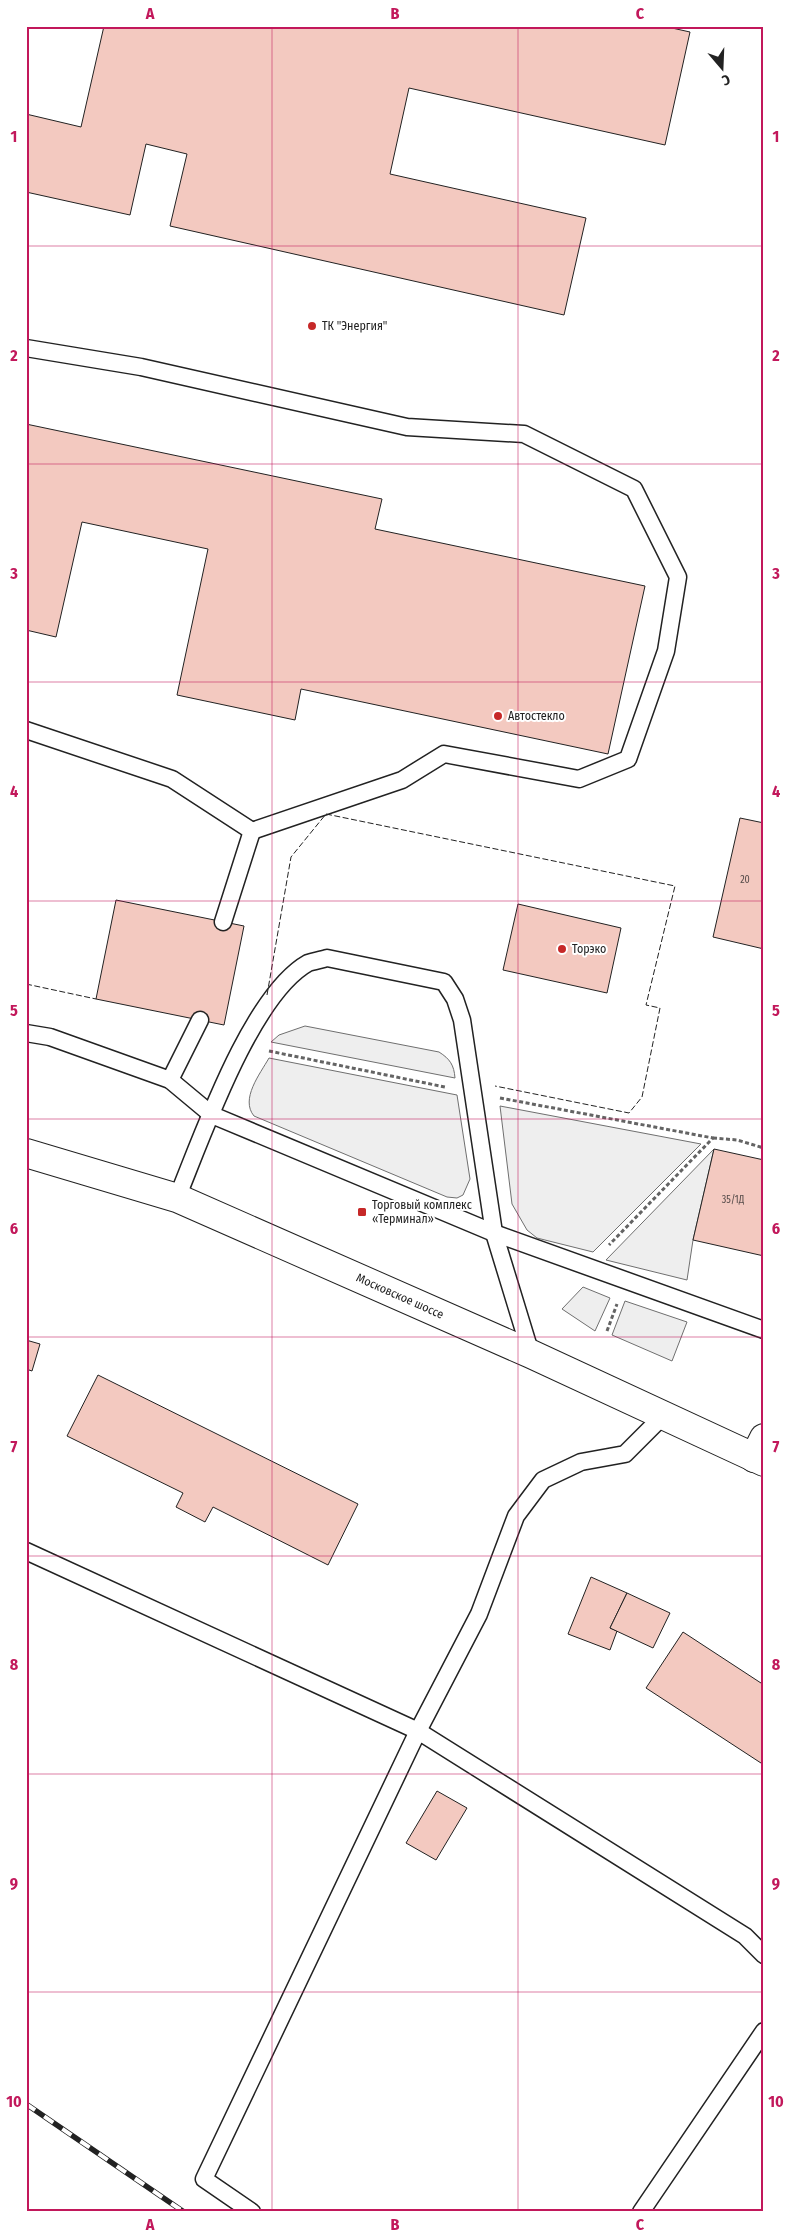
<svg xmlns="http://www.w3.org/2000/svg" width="790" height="2238" viewBox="0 0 790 2238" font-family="'Fira Sans Condensed',sans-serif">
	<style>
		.green { fill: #eee; stroke: #6f6f6f }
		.building { fill: #f3c9c0; stroke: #222 }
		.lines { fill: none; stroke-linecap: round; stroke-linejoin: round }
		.lane-casing { stroke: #222; stroke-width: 19 }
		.street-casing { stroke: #222; stroke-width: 30 }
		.primary-casing { stroke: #222; stroke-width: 30 }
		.path { stroke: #646464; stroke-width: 3; stroke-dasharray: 4 2.5; stroke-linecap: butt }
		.lane { stroke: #fff; stroke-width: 16 }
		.street { stroke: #fff; stroke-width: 28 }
		.primary { stroke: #fff; stroke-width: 28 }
		.rail-casing { stroke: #222; stroke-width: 5.5 }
		.rail { stroke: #fff; stroke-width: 4; stroke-dasharray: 11; stroke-linecap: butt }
		.fence { stroke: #222; stroke-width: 1; stroke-dasharray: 6 2.5; stroke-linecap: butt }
		.grid { fill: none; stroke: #c2185b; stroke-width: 1; stroke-opacity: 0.55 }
		.poi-dot { fill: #c62828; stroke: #fff; stroke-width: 2 }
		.labels { text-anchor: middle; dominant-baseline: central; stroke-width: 4; stroke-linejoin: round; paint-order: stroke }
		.number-label { font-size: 10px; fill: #564c4a }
		.poi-label { font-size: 12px; fill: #222; stroke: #fff; text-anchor: start }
		.street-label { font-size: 12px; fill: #222; stroke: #fff }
		.neatline { fill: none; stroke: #c2185b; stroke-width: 2 }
		.grid-label { font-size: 16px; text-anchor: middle; font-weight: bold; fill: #c2185b }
	</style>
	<rect width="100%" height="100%" fill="#fff"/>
	<!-- green -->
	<g class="green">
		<path d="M305,1026L439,1052C450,1059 454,1065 455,1078L271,1042L279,1035Z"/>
		<path d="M269,1058L457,1095L470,1179L463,1195L457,1198L447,1197L254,1116C240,1099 260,1074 269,1058Z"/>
		<path d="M500,1106L701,1144L593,1252L537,1238L527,1230L512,1204Z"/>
		<path d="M714,1149L693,1240L687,1280L606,1260Z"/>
		<path d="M583,1287L610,1298L595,1331L562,1309Z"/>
		<path d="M625,1301L687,1322L672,1361L612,1335Z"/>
	</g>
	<!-- building -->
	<g class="building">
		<path d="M104,26H663L690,32L665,145L409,88L390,174L586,218L564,315L170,226L187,154L146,144L130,215L26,192V114L81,127Z"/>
		<path d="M26,424L382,499L375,529L645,586L608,754L301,689L295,720L177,695L208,549L82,522L56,637L26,630Z"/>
		<path d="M740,818L764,823V949L713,937Z"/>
		<path d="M116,900L244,926L224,1025L96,999Z"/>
		<path d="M518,904L621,928L607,993L503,970Z"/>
		<path d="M714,1149L764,1160V1256L693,1240Z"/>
		<path d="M26,1340L40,1344L32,1371L26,1369Z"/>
		<path d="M98,1375L358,1504L328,1565L213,1507L205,1522L176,1507L183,1493L67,1436Z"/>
		<path d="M591,1577L627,1593L610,1628L617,1631L610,1650L568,1634Z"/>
		<path d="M627,1593L670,1613L653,1648L610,1628Z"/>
		<path d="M683,1632L764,1685V1765L646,1688Z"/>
		<path d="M437,1791L467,1808L436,1860L406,1843Z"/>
	</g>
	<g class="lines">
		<!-- lane casing -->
		<g class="lane-casing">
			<g id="lane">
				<path d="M26,348L141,367L407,427L524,434L634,489L678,577L666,651L628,759L579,779L444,754L402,780L252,831"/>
				<path d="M26,730L172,779L252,831"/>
				<path d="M223,922L252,831"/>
				<path d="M26,1033L50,1037L170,1080L212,1115L494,1233L764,1330"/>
				<path d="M170,1080L200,1020"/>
				<path d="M177,1198C202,1137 251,995 308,963C314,961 321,960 327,958L444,982L455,999L462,1020L494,1233L531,1354"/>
				<path d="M26,1551L418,1731L479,1614L516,1516L543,1480L581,1462L625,1454L663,1416"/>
				<path d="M252,2212L204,2179L418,1731L745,1936L764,1955"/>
				<path d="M641,2212L764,2031"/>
			</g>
		</g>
		<!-- street casing -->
		<g class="street-casing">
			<path id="street" d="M754,1458L764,1438"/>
		</g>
		<!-- primary casing -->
		<g class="primary-casing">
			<path id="primary" d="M26,1153L177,1198L531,1354L764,1462"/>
		</g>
		<!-- path -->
		<g class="path">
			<path d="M269,1051L445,1087"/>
			<path d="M500,1098L713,1138L609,1245"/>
			<path d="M713,1138L737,1140L764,1148"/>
			<path d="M607,1331L617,1304"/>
		</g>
		<!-- lane -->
		<use href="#lane" class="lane"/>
		<!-- street -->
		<use href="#street" class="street"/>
		<!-- primary -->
		<use href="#primary" class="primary"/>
		<!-- rail casing -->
		<g class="rail-casing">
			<path id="rail" d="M26,2104L184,2212"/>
		</g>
		<!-- rail -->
		<use href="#rail" class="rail"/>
		<!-- fence -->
		<g class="fence">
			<path d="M26,984L96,999"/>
			<path d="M267,995L291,857L326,814L675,886L646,1005L660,1008L642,1097L629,1113L495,1086"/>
		</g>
	</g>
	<!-- grid -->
	<path class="grid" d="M272,26V2212M518,26V2212M26,246H764M26,464H764M26,682H764M26,901H764M26,1119H764M26,1337H764M26,1556H764M26,1774H764M26,1992H764"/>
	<!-- markers -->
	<g class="poi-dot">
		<circle cx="312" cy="326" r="5"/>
		<circle cx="498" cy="716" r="5"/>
		<circle cx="562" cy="949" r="5"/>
		<rect x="357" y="1207" width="10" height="10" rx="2.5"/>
	</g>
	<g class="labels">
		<!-- number labels -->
		<g class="number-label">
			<text x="745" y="880">20</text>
			<text x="733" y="1200">35/1Д</text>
		</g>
		<!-- poi labels -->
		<g class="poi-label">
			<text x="322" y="326">ТК "Энергия"</text>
			<text x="508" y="716">Автостекло</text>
			<text x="572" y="949">Торэко</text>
			<text x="372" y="1205">Торговый комплекс<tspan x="372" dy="14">«Терминал»</tspan></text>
		</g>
		<!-- street labels -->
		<g class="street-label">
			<text transform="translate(400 1296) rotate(24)">Московское шоссе</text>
		</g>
	</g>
	<!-- border -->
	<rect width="790" height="2238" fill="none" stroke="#ffffff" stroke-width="55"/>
	<!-- north arrow -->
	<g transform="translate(722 68) rotate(161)" stroke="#ffffff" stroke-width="4" paint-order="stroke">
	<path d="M0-4L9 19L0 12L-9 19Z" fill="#222222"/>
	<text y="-8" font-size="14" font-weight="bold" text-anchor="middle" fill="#222222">С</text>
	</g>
	<rect x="28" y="28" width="734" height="2182" class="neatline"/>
	<g class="grid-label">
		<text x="150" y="19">A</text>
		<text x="395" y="19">B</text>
		<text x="640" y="19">C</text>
		<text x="14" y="142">1</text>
		<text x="776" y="142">1</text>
		<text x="14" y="361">2</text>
		<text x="776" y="361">2</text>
		<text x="14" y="579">3</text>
		<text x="776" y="579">3</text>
		<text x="14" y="797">4</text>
		<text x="776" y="797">4</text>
		<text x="14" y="1016">5</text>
		<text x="776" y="1016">5</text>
		<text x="14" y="1234">6</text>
		<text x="776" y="1234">6</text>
		<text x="14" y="1452">7</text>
		<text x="776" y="1452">7</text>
		<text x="14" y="1670">8</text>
		<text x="776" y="1670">8</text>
		<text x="14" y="1889">9</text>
		<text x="776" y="1889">9</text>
		<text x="14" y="2107">10</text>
		<text x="776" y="2107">10</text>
		<text x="150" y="2230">A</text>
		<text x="395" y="2230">B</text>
		<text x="640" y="2230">C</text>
	</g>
</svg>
